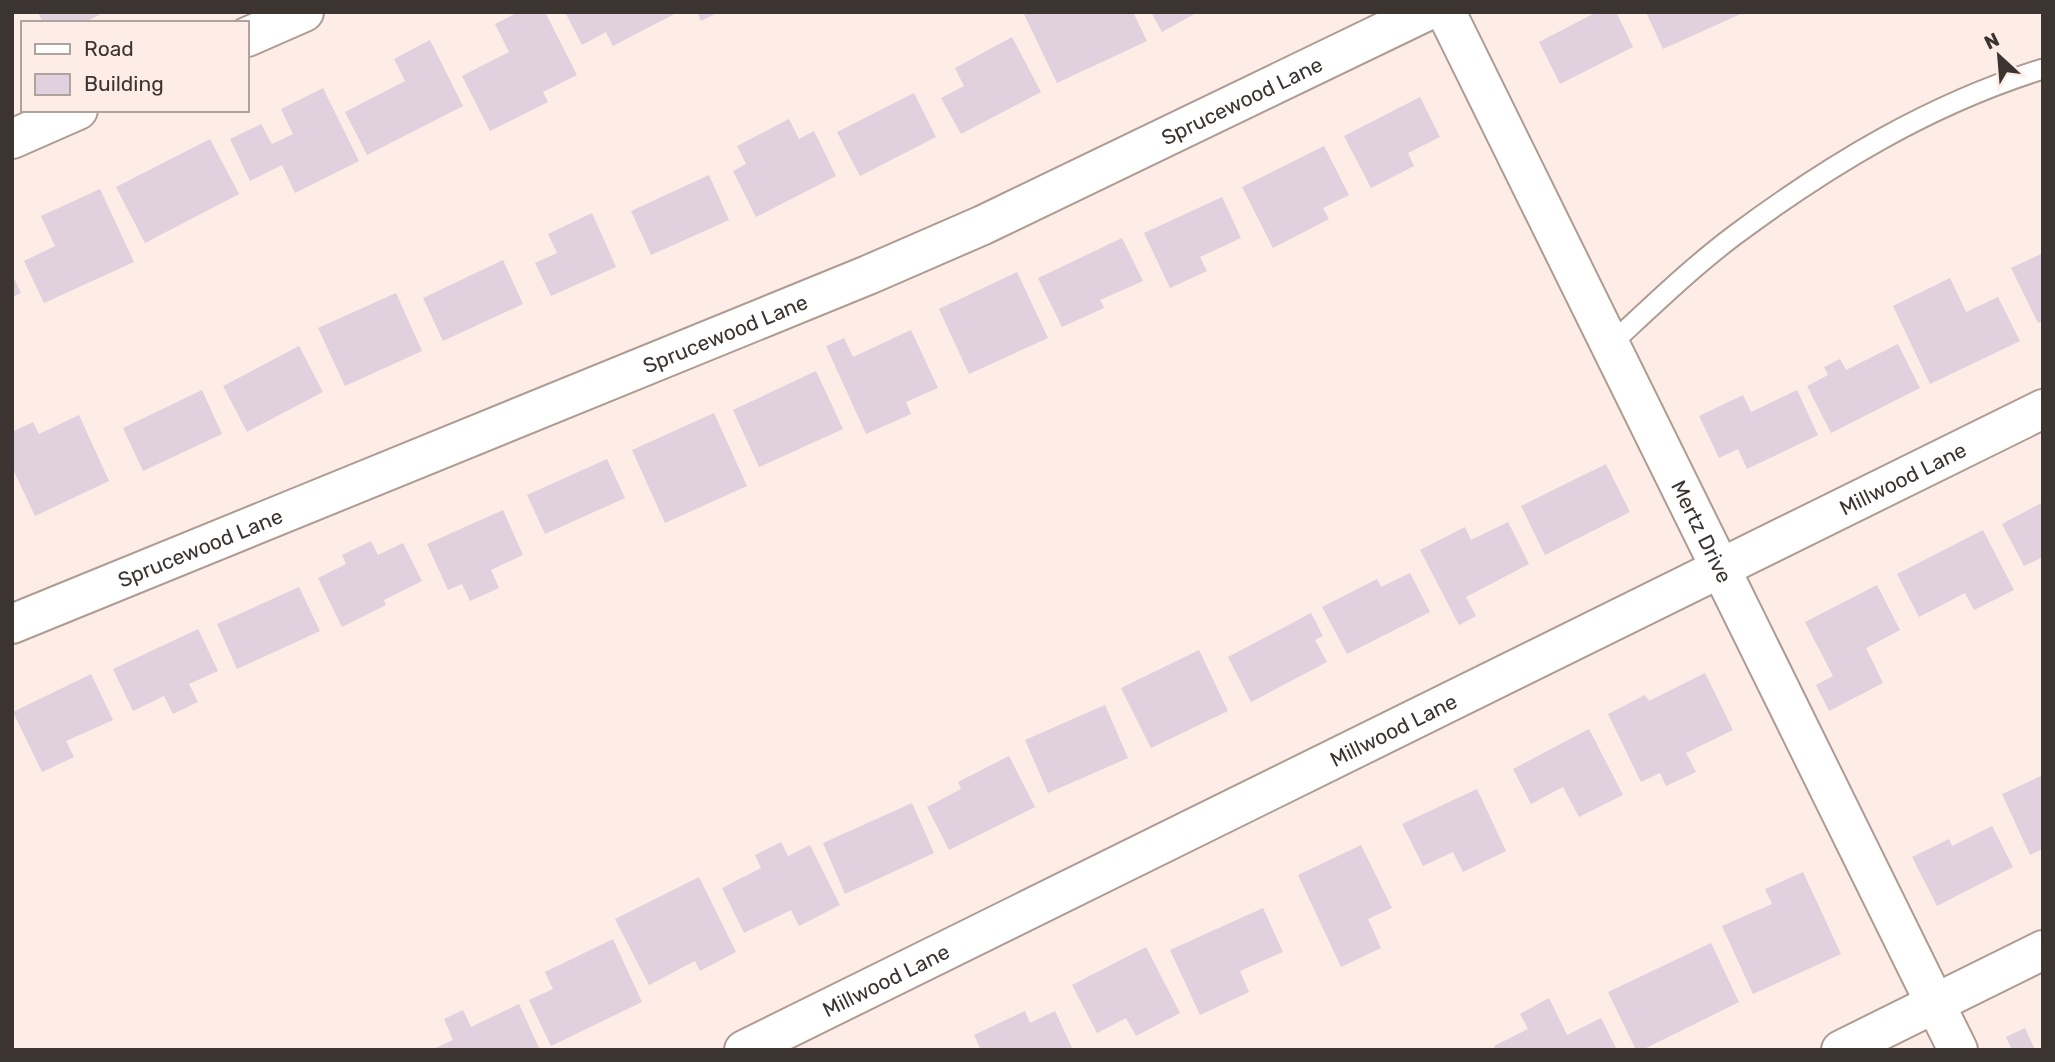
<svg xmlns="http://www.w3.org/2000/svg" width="2055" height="1062" viewBox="0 0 2055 1062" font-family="Rubik,sans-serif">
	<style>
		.building { fill: #e1d0dd }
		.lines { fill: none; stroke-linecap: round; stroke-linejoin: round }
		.service-casing { stroke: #ae9b92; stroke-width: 23 }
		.minor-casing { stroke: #ae9b92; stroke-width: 42 }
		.service { stroke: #fff; stroke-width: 19 }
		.minor { stroke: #fff; stroke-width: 38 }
		.labels { text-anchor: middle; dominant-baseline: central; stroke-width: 7; stroke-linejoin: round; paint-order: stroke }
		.street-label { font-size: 21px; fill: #3b3430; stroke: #fdede6 }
	</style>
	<rect width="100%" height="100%" fill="#fdede6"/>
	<!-- building -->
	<g class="building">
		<path d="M38,12H105L83,23H43Z"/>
		<path d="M518,12H545L577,75L543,92L548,102L490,131L462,76L509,52L495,24Z"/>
		<path d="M565,12H678L613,46L606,32L582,45Z"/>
		<path d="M697,12H719L701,21Z"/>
		<path d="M1023,12H1133L1147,41L1057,83Z"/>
		<path d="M1151,12H1198L1162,32Z"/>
		<path d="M1597,12H1616L1633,47L1560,84L1539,42Z"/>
		<path d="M1646,12H1745L1663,49Z"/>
		<path d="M1012,37L1041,92L961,134L941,98L964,86L955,68Z"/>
		<path d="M430,40L463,106L367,155L345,112L405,81L394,59Z"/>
		<path d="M323,88L359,161L295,193L282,165L250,181L230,139L261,124L272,144L293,134L281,109Z"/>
		<path d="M914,93L936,137L860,176L837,132Z"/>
		<path d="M1420,97L1440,137L1408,153L1414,166L1371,188L1344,136Z"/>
		<path d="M789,119L799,139L814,131L836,176L756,217L733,171L746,164L737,146Z"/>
		<path d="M210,139L239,194L145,243L116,187Z"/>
		<path d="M1324,146L1349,195L1323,208L1329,219L1273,248L1242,187Z"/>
		<path d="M709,175L729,220L651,255L631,211Z"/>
		<path d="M100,189L134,262L44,303L24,261L55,246L41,216Z"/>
		<path d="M1222,197L1241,238L1200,257L1207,271L1170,288L1144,233Z"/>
		<path d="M592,213L616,267L551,296L535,263L557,253L548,234Z"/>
		<path d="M1122,238L1143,281L1100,300L1104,308L1062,327L1038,278Z"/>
		<path d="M2043,253V321L2038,323L2011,268Z"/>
		<path d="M503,260L523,304L443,341L423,298Z"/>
		<path d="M1017,272L1048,338L969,374L939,309Z"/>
		<path d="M12,274L21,293L12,297Z"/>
		<path d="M1950,278L1966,312L1998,297L2020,341L1930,384L1893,306Z"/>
		<path d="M396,293L422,351L345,386L318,328Z"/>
		<path d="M911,330L938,388L906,402L911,414L866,434L826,346L844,338L853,357Z"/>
		<path d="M1898,344L1920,388L1831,433L1807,386L1828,375L1824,367L1840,359L1846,370Z"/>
		<path d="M299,346L323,392L247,432L223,386Z"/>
		<path d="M816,371L843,429L759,467L733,410Z"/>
		<path d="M202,390L222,434L143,471L123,428Z"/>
		<path d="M1797,390L1818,435L1747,469L1738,449L1719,458L1699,416L1743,395L1751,412Z"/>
		<path d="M714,413L747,486L665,523L632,450Z"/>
		<path d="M79,415L109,481L35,516L12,467V432L33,422L39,434Z"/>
		<path d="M607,459L625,498L545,534L527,495Z"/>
		<path d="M1606,464L1630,512L1545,555L1521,506Z"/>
		<path d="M2043,502V557L2024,566L2002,524Z"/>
		<path d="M503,510L523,555L491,570L499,588L470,601L462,584L448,590L427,544Z"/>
		<path d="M1508,522L1529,564L1466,597L1476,616L1459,625L1420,550L1465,527L1471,540Z"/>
		<path d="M1983,530L2014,590L1974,610L1965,593L1919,617L1897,574Z"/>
		<path d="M371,541L378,555L403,543L422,581L384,600L386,605L342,627L318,578L346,564L342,555Z"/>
		<path d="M1410,573L1430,612L1347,654L1322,607L1377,579L1381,587Z"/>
		<path d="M1877,585L1900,630L1866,648L1883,683L1829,711L1816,685L1833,676L1805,622Z"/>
		<path d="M299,587L320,631L237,669L217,624Z"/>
		<path d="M1311,613L1323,636L1315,640L1327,662L1251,702L1228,657Z"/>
		<path d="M198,629L218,671L189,684L198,702L173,714L164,696L133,711L113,669Z"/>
		<path d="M1199,650L1228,711L1151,748L1121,688Z"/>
		<path d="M1705,673L1733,730L1686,753L1696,772L1666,786L1660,773L1641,782L1608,714L1645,695L1649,701Z"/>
		<path d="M91,674L113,720L66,741L74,757L42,772L13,712Z"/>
		<path d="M1105,705L1128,758L1048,793L1025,740Z"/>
		<path d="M1589,729L1623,795L1579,817L1563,787L1531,804L1513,769Z"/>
		<path d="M1009,756L1035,807L949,850L927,807L961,789L958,782Z"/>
		<path d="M2043,775V849L2030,855L2002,794Z"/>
		<path d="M1477,789L1506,851L1463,872L1453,852L1423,866L1402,824Z"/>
		<path d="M912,803L934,853L845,894L823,843Z"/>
		<path d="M1992,826L2013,867L1937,906L1912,857L1949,839L1952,846Z"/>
		<path d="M781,842L788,856L810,845L840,905L799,926L791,910L744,933L722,888L761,868L755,855Z"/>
		<path d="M1361,845L1392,908L1368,919L1381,948L1341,967L1298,875Z"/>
		<path d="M1803,872L1841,954L1753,994L1722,926L1772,904L1765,889Z"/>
		<path d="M699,877L736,952L700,971L695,961L649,985L615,919Z"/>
		<path d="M1263,908L1283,952L1240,971L1249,992L1200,1015L1170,950Z"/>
		<path d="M613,939L642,1002L551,1046L529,1000L553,989L545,972Z"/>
		<path d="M1711,943L1739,1002L1642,1050H1636L1608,992Z"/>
		<path d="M1146,947L1180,1013L1136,1036L1126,1018L1097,1033L1072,985Z"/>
		<path d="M1549,998L1567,1035L1601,1018L1617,1050H1496L1494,1046L1528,1029L1520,1014Z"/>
		<path d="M519,1004L540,1050H431L453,1040L444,1019L463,1010L471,1027Z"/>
		<path d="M1025,1011L1030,1023L1055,1011L1073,1050H981L974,1035Z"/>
		<path d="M2025,1028L2035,1050H2012L2006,1037Z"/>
	</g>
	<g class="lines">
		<!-- service casing -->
		<g class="service-casing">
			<path id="service" d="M1611,344C1651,307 1691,268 1735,235C1829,165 1930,104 2043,69"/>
		</g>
		<!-- minor casing -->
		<g class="minor-casing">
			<g id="minor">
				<path id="s1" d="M1446,12L1958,1050"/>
				<path d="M247,37L304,12"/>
				<path d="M12,139L78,110"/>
				<path id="s2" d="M12,624L868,275L983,225L1425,12"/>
				<path id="s3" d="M744,1050L2043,409"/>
				<path d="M1841,1050L2043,950"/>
			</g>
		</g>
		<!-- service -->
		<use href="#service" class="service"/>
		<!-- minor -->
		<use href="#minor" class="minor"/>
	</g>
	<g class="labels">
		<!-- street labels -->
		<g class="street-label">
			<text stroke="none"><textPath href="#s2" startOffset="1337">Sprucewood Lane</textPath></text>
			<text stroke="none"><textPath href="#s2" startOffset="770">Sprucewood Lane</textPath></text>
			<text stroke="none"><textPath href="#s3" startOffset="1292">Millwood Lane</textPath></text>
			<text stroke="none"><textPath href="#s1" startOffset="579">Mertz Drive</textPath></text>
			<text stroke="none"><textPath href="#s2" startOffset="203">Sprucewood Lane</textPath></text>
			<text stroke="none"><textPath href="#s3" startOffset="724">Millwood Lane</textPath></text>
			<text stroke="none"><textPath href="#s3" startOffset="158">Millwood Lane</textPath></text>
		</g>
	</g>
	<!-- border -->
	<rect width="2055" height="1062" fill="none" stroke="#3b3430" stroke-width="28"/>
	<!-- legend -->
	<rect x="21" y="21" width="228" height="91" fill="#fdede6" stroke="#afa39d" stroke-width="2"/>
	<rect x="35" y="44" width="35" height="10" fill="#ffffff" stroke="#afa39d" stroke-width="2"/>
	<text x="84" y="56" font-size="21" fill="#3b3430">Road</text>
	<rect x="35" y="74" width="35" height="21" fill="#e1d0dd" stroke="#afa39d" stroke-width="2"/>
	<text x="84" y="91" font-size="21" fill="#3b3430">Building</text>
	<!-- north arrow -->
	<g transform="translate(1999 56) rotate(334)" stroke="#fdede6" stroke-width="5" paint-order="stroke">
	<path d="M0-5L12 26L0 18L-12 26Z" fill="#3b3430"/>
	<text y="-10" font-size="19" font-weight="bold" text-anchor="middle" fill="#3b3430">N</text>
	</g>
</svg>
